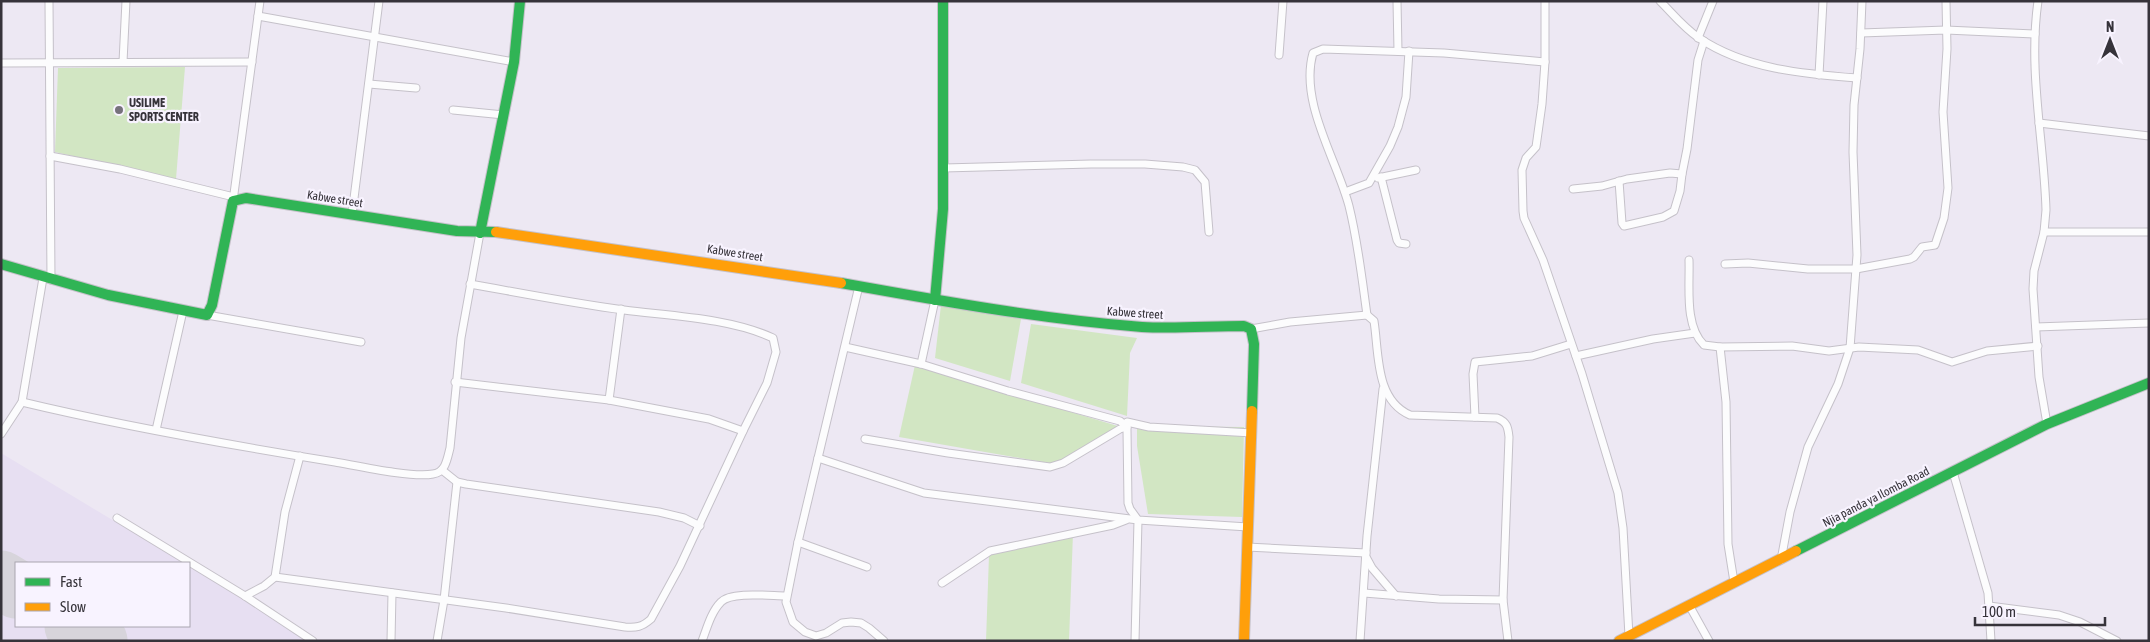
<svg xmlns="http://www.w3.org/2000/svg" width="2150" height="642" viewBox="0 0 2150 642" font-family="'Asap Condensed',sans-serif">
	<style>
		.built { fill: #e7dff2 }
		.green { fill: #d2e6c3 }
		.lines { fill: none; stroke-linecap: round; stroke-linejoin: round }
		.runway { stroke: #d7d4db; stroke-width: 59 }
		.street-casing { stroke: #c5c1c9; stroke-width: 9 }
		.fast-casing { stroke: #c5c1c9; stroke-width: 12 }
		.slow-casing { stroke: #c5c1c9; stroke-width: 12 }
		.street { stroke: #fcfcfd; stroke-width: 7 }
		.fast { stroke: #30b455; stroke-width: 10 }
		.slow { stroke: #ff9f0a; stroke-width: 10 }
		.poi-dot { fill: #76727b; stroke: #f8f3ff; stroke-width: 2 }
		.labels { text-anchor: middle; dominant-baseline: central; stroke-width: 4.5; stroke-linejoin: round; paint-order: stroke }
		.poi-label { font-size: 12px; font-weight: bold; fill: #36333a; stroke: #f8f3ff; text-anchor: start }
		.street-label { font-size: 12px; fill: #36333a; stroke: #f8f3ff }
	</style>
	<rect width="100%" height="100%" fill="#ede8f3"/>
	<!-- built -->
	<path class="built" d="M1,453L184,563H16V626H189V566L312,641H1Z"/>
	<!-- green -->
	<g class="green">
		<path d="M185,67L176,179L55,152L58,68Z"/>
		<path d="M941,305L1021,319L1010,381L935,358Z"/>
		<path d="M1031,324L1137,338L1130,353L1127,416L1021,383Z"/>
		<path d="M915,365L1121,427L1060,465L899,437Z"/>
		<path d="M1137,426L1244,427L1242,517L1148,514L1137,446Z"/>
		<path d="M1073,533L1069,641H986L989,555Z"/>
	</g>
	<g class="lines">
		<!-- runway -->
		<g class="runway">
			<path d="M1,580L16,589"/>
			<path d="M74,626L98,641"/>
		</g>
		<!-- street casing -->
		<g class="street-casing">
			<g id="street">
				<path d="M49,1L51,280"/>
				<path d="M1397,1L1398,51"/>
				<path d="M1545,1V62L1542,104L1536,147L1526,158L1522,170L1523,211L1524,218L1543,260L1582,374L1618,493L1623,528L1629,636"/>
				<path d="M1660,1C1673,14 1684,28 1699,38C1745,69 1803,74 1857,78"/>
				<path d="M2038,1C2028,71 2044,141 2046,210L2044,232L2034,271L2033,289L2039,377L2047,424"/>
				<path d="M258,16L514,62"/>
				<path d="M1861,33L1946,30L2035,34"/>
				<path d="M1698,38L1713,1"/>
				<path d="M1279,55L1283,1"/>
				<path d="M123,62L126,1"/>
				<path d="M1,63L252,62"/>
				<path d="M1819,75L1823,1"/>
				<path d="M369,84L416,88"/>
				<path d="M453,110L504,115"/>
				<path d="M2039,123L2149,136"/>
				<path d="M50,156L120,169L234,197"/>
				<path d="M944,168L1091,164H1145L1183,167L1195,170L1205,182L1209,232"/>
				<path d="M1381,177L1397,240L1399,243L1406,244"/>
				<path d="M1378,178L1416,170"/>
				<path d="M1619,181L1622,223L1624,226L1663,217L1674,211L1680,191L1682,174L1687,149L1698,60L1704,41"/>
				<path d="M1573,189L1602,186L1627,179L1670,173L1682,174"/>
				<path d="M1345,192L1369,183L1390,146L1398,127L1406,97L1409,51"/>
				<path d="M233,201L260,1"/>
				<path d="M352,214L379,1"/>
				<path d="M2044,232H2149"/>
				<path d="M1689,260C1690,285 1684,326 1704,345L1720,347L1792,346L1829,351L1859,347L1918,350L1952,362L1987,351L2038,346"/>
				<path d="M1725,264L1748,263L1808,269H1856L1910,259L1914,257L1922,247L1935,245L1944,218L1948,188L1943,112L1947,49L1946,1"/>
				<path d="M859,286L798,542L786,602L793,622L805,632L816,636L826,633L842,623L851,622L861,623L869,628L884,641"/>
				<path d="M207,315L361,342"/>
				<path d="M1367,315C1362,279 1358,242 1349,206C1337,160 1299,102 1313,53L1323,49L1444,53L1545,62"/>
				<path d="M2036,327L2149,323"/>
				<path d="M1251,329L1290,322L1367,315L1374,321C1379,353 1375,400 1410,415L1497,418C1507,422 1508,427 1509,437L1503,600L1508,641"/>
				<path d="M845,347L921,364L1008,391L1120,421L1127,427V430L1128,503L1130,509L1138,520L1248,527"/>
				<path d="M1720,347L1726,402L1728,544L1734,582"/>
				<path d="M1576,356L1653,339L1695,333"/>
				<path d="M921,364L935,300"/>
				<path d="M455,382L609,400L709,419L743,431"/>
				<path d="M609,400L621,309"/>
				<path d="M22,402C126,427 230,445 335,462C358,466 412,478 433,474C446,472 447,459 450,448L461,338L480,233"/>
				<path d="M1475,417L1473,374L1475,362L1532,356L1571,344"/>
				<path d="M1127,422L1149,427L1252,433"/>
				<path d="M156,430L183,311"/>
				<path d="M1,434L22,402L43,278"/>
				<path d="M865,439L948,453L1050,467L1063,463L1120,429L1127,427"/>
				<path d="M818,458L924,493L1138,520L1135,641"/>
				<path d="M442,470L457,482L466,484L659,512L684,518L700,526"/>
				<path d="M1953,472L1988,593L1991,641"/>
				<path d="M117,518L245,596L313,641"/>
				<path d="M798,542L867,567"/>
				<path d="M1247,547L1366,553"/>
				<path d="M1366,557L1372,568L1396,596"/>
				<path d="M1781,560L1790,512L1808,447L1838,384L1850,348L1857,255L1853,152L1854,105L1860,49L1862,1"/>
				<path d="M275,577L506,608L625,627C636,628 642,627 651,619L680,566L743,431L767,383L776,352L773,338C730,318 671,316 624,310C572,303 521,293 470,284"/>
				<path d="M942,583L990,551L1113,525L1126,520"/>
				<path d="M1364,593L1439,599L1503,600"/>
				<path d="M245,596L264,586L275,577L285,512L300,456"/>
				<path d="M1689,605L1709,641"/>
				<path d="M1989,606L2059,615L2080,622L2117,641"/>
				<path d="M391,641L392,593"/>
				<path d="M437,641L444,600L457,482"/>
				<path d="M702,641C707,628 711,612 721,602C731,591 771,596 786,596"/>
				<path d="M1360,641L1367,536L1383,389"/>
			</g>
		</g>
		<!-- fast casing -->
		<g class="fast-casing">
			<g id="fast">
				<path d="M480,233L514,62L520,1"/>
				<path d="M1,264L108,295L207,315L212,305L233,201L246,198L457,231L496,232"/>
				<path d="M841,283C941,301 1041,319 1142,327C1175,329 1210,326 1244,326L1251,329L1254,344L1252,411"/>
				<path d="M935,300L943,209V1"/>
				<path d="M1796,551L2047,424L2149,383"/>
			</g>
		</g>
		<!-- slow casing -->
		<g class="slow-casing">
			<g id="slow">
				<path d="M496,232L841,283"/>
				<path d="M1244,641L1252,411"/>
				<path d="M1619,641L1796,551"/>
			</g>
		</g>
		<!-- street -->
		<use href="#street" class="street"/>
		<!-- fast -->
		<use href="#fast" class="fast"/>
		<!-- slow -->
		<use href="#slow" class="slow"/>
	</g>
	<!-- markers -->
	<circle class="poi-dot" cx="119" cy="110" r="5"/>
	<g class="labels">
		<!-- poi labels -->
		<g class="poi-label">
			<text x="129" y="103">USILIME<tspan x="129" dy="14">SPORTS CENTER</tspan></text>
		</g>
		<!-- street labels -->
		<g class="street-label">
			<text transform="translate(335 199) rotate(9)">Kabwe street</text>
			<text transform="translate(735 253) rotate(9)">Kabwe street</text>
			<text transform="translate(1135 313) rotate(4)">Kabwe street</text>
			<text transform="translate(1876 497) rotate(-27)">Njia panda ya Ilomba Road</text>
		</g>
	</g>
	<!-- border -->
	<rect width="2150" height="642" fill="none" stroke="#36333a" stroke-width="5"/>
	<!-- legend -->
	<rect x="15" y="562" width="175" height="65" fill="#f8f3ff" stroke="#aaa6b0"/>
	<rect x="25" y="578" width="25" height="8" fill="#30b455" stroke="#aaa6b0"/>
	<text x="60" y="587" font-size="15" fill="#36333a">Fast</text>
	<rect x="25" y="603" width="25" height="8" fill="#ff9f0a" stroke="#aaa6b0"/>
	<text x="60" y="612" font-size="15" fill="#36333a">Slow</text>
	<!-- north arrow -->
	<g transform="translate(2110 40)" stroke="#f8f3ff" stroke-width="4" paint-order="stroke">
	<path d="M0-4L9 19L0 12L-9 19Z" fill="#36333a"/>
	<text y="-8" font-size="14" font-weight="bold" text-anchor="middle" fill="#36333a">N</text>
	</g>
	<!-- scale -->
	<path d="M1975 617v8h130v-8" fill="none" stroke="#36333a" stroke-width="2.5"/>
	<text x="1982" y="617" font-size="15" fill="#36333a" stroke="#f8f3ff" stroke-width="4" paint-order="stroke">100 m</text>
</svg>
